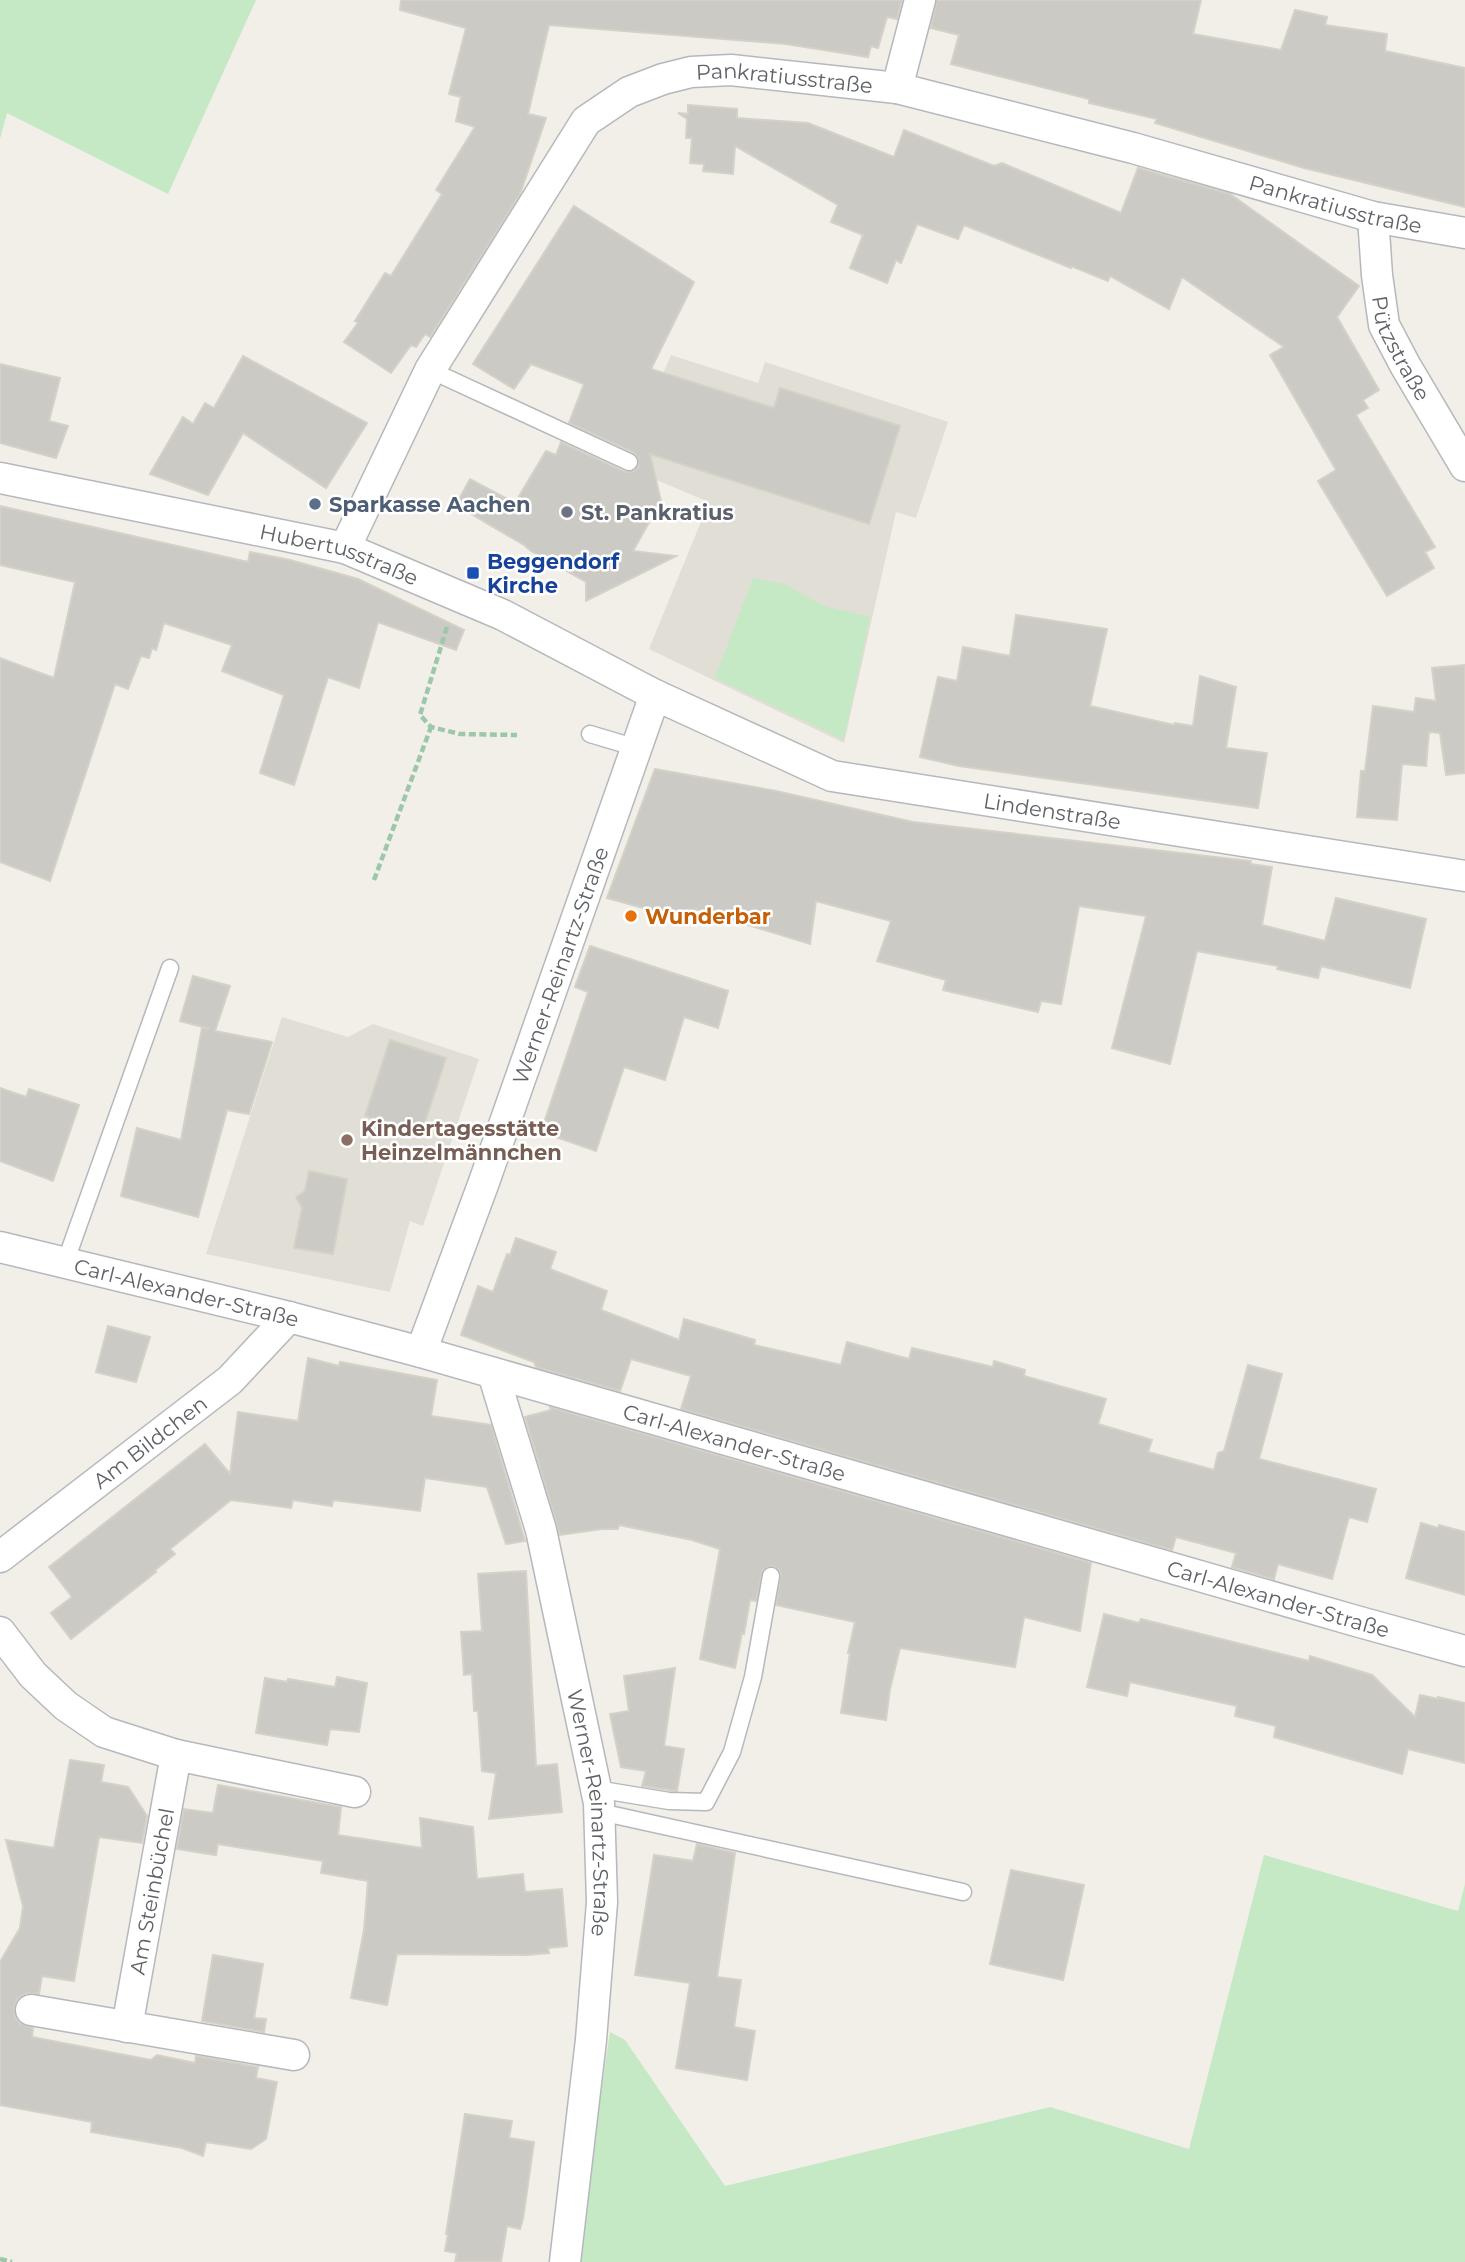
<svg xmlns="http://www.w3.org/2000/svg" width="1465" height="2262" viewBox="0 0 1465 2262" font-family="Montserrat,sans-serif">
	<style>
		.education { fill: #e1ded6 }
		.green { fill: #c5e8c5 }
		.building { fill: #cccac5; stroke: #d6d1c6; stroke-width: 2 }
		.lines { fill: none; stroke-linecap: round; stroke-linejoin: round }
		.lane-casing { stroke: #b5b8bc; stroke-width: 19 }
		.street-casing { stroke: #b5b8bc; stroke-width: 33 }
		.path { stroke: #9cc7a9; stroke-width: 4.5; stroke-dasharray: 7 3.5; stroke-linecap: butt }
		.lane { stroke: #fff; stroke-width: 16 }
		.street { stroke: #fff; stroke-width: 30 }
		.service-dot { fill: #5c6f8a; stroke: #fff; stroke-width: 2.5 }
		.worship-dot { fill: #6b7280; stroke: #fff; stroke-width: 2.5 }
		.transit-dot { fill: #1a4fb4; stroke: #fff; stroke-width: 2.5 }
		.food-dot { fill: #e8710a; stroke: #fff; stroke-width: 2.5 }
		.education-dot { fill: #8d6e63; stroke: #fff; stroke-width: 2.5 }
		.labels { text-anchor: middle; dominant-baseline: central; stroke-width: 5; stroke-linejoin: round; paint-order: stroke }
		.street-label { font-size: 21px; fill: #5f6368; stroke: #fff }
		.service-label { font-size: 21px; font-weight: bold; fill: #4e5e75; stroke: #fff; text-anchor: start }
		.worship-label { font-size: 21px; font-weight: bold; fill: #5b616d; stroke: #fff; text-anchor: start }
		.transit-label { font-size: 21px; font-weight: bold; fill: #164399; stroke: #fff; text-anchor: start }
		.food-label { font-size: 21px; font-weight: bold; fill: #c56008; stroke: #fff; text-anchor: start }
		.education-label { font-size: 21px; font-weight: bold; fill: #785e54; stroke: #fff; text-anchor: start }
	</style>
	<rect width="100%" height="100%" fill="#f1efe8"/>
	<!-- education -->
	<g class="education">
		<path d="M671,355L758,383L765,362L948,422L916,518L896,512L844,743L649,649L709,502L623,466Z"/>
		<path d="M282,1017L348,1037L373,1024L479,1059L423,1226L410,1221L390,1292L206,1254Z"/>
	</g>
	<!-- green -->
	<g class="green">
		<path d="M0,0H256L168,194L7,113L0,139Z"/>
		<path d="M753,578L784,584L824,606L870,617L844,740L715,678Z"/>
		<path d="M1264,1855L1458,1911L1465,1884V2262H576L610,2032L625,2040L725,2186L1050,2107L1189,2149Z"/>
	</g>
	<!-- building -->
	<g class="building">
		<path d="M401,0H902L897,19L887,17L878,48L871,46L868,57L786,44L549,25L528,114L546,118L520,194L430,337L425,334L416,347L411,345L391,373L344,342L358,323L355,321L385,273L391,276L442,194L436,190L475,127L456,121L461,97L449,94L466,28L400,10Z"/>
		<path d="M937,0H1201L1193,34L1281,50L1295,10L1327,17L1325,25L1387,34L1385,51L1465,68V207L1304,168L1155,123L1157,119L1089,103V99L951,64L959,35L931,28Z"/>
		<path d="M688,105L737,109V118L808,123L894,157L904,130L994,166L1002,163L1121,213L1138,168L1230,194L1359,286L1337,317L1379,390L1363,400L1368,408L1356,415L1435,547L1425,552L1434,568L1387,596L1318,481L1336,470L1270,355L1284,347L1182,277L1169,309L1110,276L1108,281L1071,266V268L964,225L958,239L917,224L901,263L896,260L887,283L850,268L863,235L831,222L838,205L735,146L733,174L703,171L704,164L690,163L692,138H686L687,119L678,113L688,114Z"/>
		<path d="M574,206L694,282L651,369L774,408L780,388L900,426L869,524L650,454L661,501L633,551L676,556L586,601V582L531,551L524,545L456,505L470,479L515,503L546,451L556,455L561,442L625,472L634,471L639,466L638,457L633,452L569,423L584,384L531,364L514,389L473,364Z"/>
		<path d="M243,356L367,423L326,488L243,433L208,495L150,474L183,417L193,424L205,403L214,408Z"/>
		<path d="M0,364L60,378L49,421L68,426L56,458L0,443Z"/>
		<path d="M0,506L248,562L250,552L290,560L358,579L464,630L456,650L378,622L359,688L328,677L294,785L260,773L284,695L222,671L232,645L164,623L156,650L152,648L149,658L141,656L128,689L115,684L50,881L0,862V658L54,678L75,582L0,565Z"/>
		<path d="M1016,615L1107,629L1090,706L1174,725L1175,723L1193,726L1200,676L1236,687L1226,748L1267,753L1258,808L959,766L920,757L938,677L957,681L963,647L1010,656Z"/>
		<path d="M1465,665V773L1446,775L1440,733L1429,732L1426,766L1402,764L1397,820L1357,817L1361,771H1365L1373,706L1414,712L1416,698L1436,701L1432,668Z"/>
		<path d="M655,769L776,791L913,822L1251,861L1250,864L1272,867L1262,925L1325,941L1336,898L1426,919L1410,988L1321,966L1318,978L1277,969L1278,966L1197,951L1170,1064L1112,1048L1146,916L1079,906L1061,1004L1041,1001L1038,1012L943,990L946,980L877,961L891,921L816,901L810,944L696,909L691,921L607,898Z"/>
		<path d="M590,946L728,991L718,1028L684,1017L665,1080L624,1067L596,1151L541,1132L588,992L575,987Z"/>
		<path d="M193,976L230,986L215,1031L272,1042L249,1114L227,1110L198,1217L121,1196L137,1128L181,1140L202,1028L210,1029L180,1021Z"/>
		<path d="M390,1040L446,1058L421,1134L365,1116Z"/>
		<path d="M0,1088L26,1097L29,1089L79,1105L53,1181L0,1161Z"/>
		<path d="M309,1171L347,1179L333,1254L294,1248L302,1208L296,1197L305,1191Z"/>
		<path d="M516,1238L556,1252L550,1269L607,1291L601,1310L679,1340L684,1319L755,1340L754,1345L841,1365L847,1342L909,1359L912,1348L993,1367L994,1361L1025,1370L1024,1376L1106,1399L1098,1424L1152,1440L1148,1452L1214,1470L1218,1453L1224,1451L1248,1365L1282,1374L1259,1459L1376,1489L1367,1522L1349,1517L1332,1579L1278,1564L1274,1579L1232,1567L1236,1553L1176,1537L1172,1550L681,1409L691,1376L631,1359L620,1391L536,1367L534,1362L461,1335L478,1286L493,1292L507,1254L510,1255Z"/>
		<path d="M108,1326L150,1337L136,1382L96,1372Z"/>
		<path d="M308,1358L339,1366L340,1362L437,1380L431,1416L491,1425L525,1541L506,1544L487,1487L425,1478L420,1511L333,1500L332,1506L293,1500L291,1508L231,1500L170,1549L175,1554L154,1571L156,1572L71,1639L51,1613L72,1597L49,1567L205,1444L230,1474L238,1412L298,1421Z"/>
		<path d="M550,1407L1091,1563L1080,1631L1024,1617L1015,1667L900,1648L890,1689L886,1720L841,1713L850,1653H848L855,1622L776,1605L781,1573L777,1568L772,1566L763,1570L756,1601L750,1600L744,1634L742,1633L735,1668L700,1659L720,1549L692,1540L619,1525L618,1529H602L560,1535L525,1417L551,1410Z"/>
		<path d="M1421,1523L1438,1528L1439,1525L1465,1532V1595L1406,1578Z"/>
		<path d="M526,1571L536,1766L557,1764L562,1812L489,1819L496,1773L482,1771L478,1711H474L472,1674L464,1675L461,1632L482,1631L478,1574Z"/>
		<path d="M1104,1614L1139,1623L1141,1619L1309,1661L1310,1656L1372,1675L1415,1717L1420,1695L1438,1699V1697L1465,1703V1763L1408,1749L1402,1774L1274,1737L1276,1726L1235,1716L1237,1706L1130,1682L1127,1696L1087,1687Z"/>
		<path d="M675,1668L664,1746L684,1749L677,1791L642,1786L646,1771L621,1767L610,1714L629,1711L624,1676Z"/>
		<path d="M337,1677L367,1683L359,1732L330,1729L327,1745L256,1733L265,1678L287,1682L288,1679L335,1687Z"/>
		<path d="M70,1760L104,1765L101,1782L128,1787L147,1816L142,1843L99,1837L74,1981L42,1976L39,1994L26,1993L17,1999L14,2008L15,2017L20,2024L33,2028L32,2037L151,2060L157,2055L195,2063L196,2056L258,2067L256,2078L277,2082L266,2139L251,2149L206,2142L203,2156L182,2148L91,2132L92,2122L0,2105V1962L20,1928L23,1906L6,1840L54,1848Z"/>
		<path d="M218,1785L341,1807L338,1835L422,1848L420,1818L473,1827L477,1879L523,1874L525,1892L562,1889L567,1946L548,1948L549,1953L526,1955L397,1954L387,2005L351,1998L364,1930L368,1881L321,1873L323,1861L218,1844L216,1855L177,1849L184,1809L213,1813Z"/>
		<path d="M697,1844L735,1853L717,1977L741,1980L734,2027L755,2031L747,2080L676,2068L690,1983L635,1975L654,1855L693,1861Z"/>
		<path d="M1011,1870L1084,1885L1063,1980L990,1964Z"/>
		<path d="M213,1955L263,1964L254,2018L266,2019L264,2032L202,2021Z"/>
		<path d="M465,2114L512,2121L509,2138L534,2142L523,2219L520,2229L507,2226L501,2262H455L457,2253L445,2251L448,2234H446Z"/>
	</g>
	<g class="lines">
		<!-- lane casing -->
		<g class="lane-casing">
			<g id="lane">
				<path d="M430,370L629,462"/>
				<path d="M590,734L637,748"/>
				<path d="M65,1263L170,968"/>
				<path d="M596,1789L669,1801L706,1802L732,1752L753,1677L771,1576"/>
				<path d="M600,1812L963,1892"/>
			</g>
		</g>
		<!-- street casing -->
		<g class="street-casing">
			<g id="street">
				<path d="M897,88L920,0"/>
				<path id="s1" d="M1373,217L1377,275L1384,325L1405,365L1465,466"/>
				<path id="s2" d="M0,478L345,548L503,615L655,695L832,776L1465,876"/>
				<path id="s3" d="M345,548L430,370L586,121L629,92L663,79L691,72L731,70L897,88L1133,148L1373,217L1465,233"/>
				<path id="s4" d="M0,1247L289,1317L421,1352L1356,1621L1465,1651"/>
				<path id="s5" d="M421,1352L484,1182L655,695"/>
				<path id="s6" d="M493,1373L541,1530L599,1803L602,1902L591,2040L565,2262"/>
				<path id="s7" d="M0,1557L230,1380L289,1317"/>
				<path d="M0,1632L33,1675L66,1706L104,1732L176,1755L355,1792"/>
				<path d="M31,2010L294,2055"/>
				<path id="s8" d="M127,2027L176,1755"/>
			</g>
		</g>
		<!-- path -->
		<g class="path">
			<path d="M447,627L420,715L431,727L460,734L517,735"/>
			<path d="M374,880L431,727"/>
			<path d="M0,2259L12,2262"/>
		</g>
		<!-- lane -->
		<use href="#lane" class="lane"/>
		<!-- street -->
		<use href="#street" class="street"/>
	</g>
	<!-- markers -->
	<circle class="service-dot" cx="315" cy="504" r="7"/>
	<circle class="worship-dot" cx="567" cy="512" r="7"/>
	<rect class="transit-dot" x="466" y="566" width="14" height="14" rx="3.5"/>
	<circle class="food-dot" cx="631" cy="916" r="7"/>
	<circle class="education-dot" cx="347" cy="1140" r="7"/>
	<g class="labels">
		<!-- street labels -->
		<g class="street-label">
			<text stroke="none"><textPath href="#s3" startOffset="702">Pankratiusstraße</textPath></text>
			<text stroke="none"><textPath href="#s3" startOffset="1269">Pankratiusstraße</textPath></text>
			<text stroke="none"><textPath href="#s1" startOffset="136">Pützstraße</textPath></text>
			<text stroke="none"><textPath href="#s2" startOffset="348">Hubertusstraße</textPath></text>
			<text stroke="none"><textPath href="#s2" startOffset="1113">Lindenstraße</textPath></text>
			<text stroke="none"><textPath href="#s5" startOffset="411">Werner-Reinartz-Straße</textPath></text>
			<text stroke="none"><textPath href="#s4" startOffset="192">Carl-Alexander-Straße</textPath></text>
			<text stroke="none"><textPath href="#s7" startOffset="189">Am Bildchen</textPath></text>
			<text stroke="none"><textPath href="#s4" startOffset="760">Carl-Alexander-Straße</textPath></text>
			<text stroke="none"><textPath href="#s4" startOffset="1326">Carl-Alexander-Straße</textPath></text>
			<text stroke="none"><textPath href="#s6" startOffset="452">Werner-Reinartz-Straße</textPath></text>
			<text stroke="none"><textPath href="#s8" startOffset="138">Am Steinbüchel</textPath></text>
		</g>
		<!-- service labels -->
		<g class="service-label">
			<text x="329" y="504">Sparkasse Aachen</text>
		</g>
		<!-- worship labels -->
		<g class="worship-label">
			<text x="581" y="512">St. Pankratius</text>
		</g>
		<!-- transit labels -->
		<g class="transit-label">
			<text x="487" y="561">Beggendorf<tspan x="487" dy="24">Kirche</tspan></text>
		</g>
		<!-- food labels -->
		<g class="food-label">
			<text x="645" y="916">Wunderbar</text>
		</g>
		<!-- education labels -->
		<g class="education-label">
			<text x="361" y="1128">Kindertagesstätte<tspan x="361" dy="24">Heinzelmännchen</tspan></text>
		</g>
	</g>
</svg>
